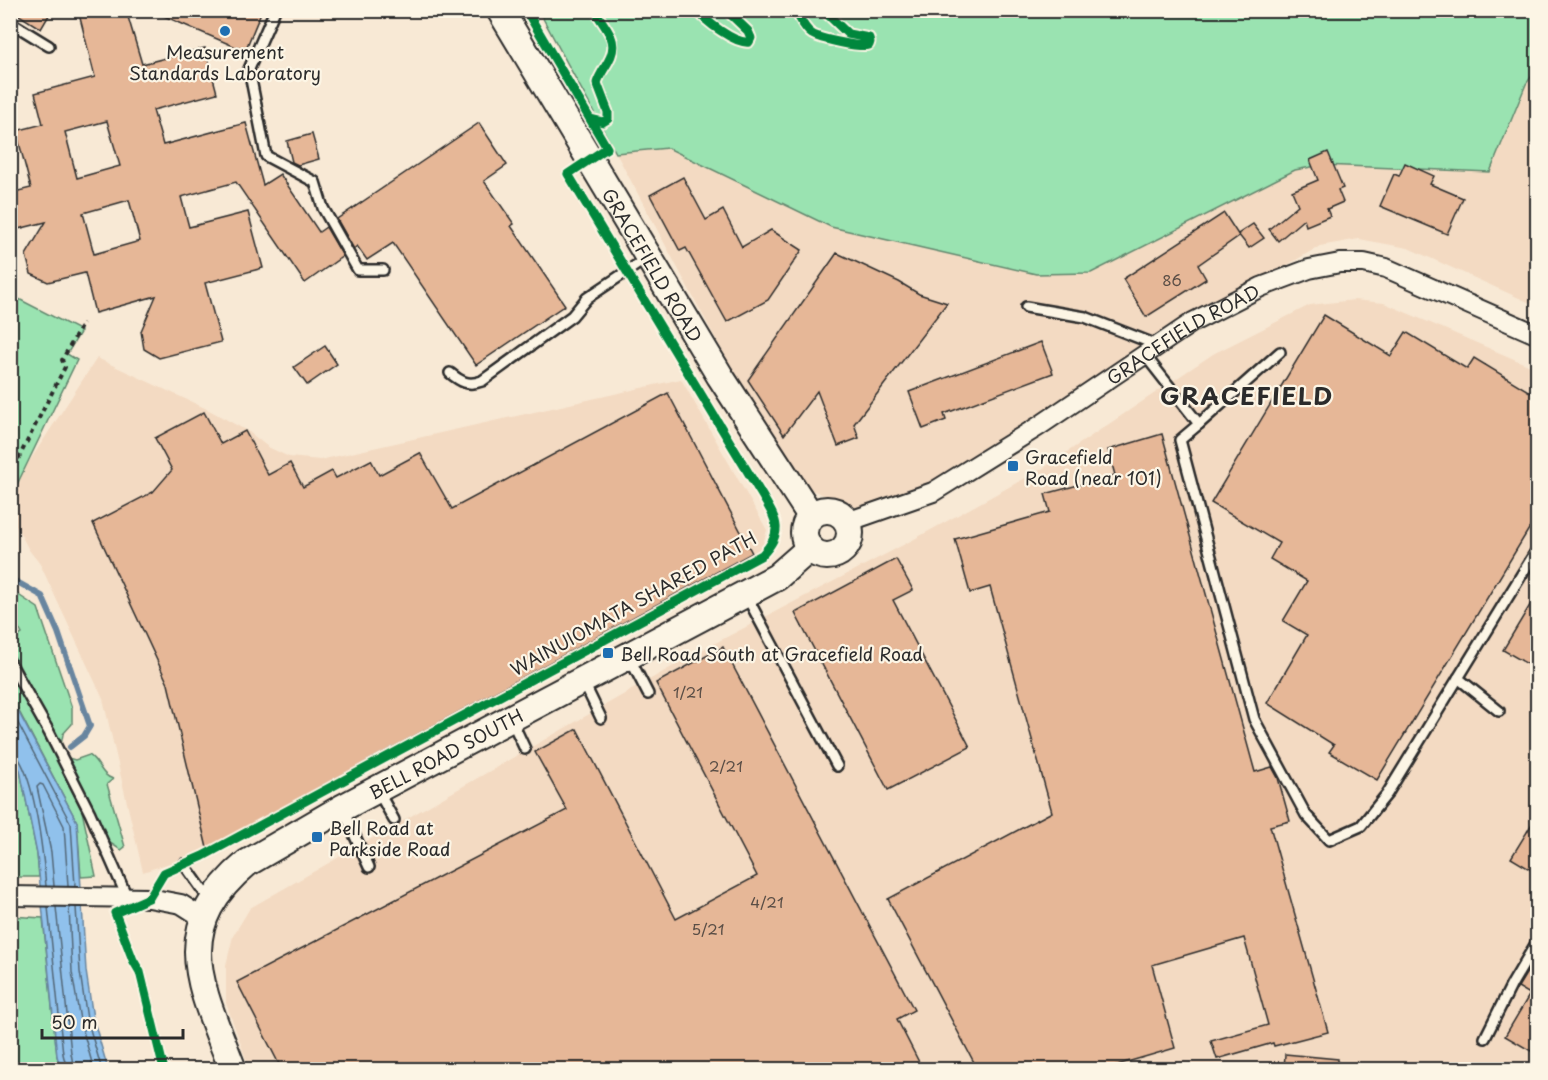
<svg xmlns="http://www.w3.org/2000/svg" width="1548" height="1080" viewBox="0 0 1548 1080" font-family="'Playpen Sans',sans-serif">
	<style>
		.built { fill: #f3dac2 }
		.green { fill: #9ae3b1; stroke: #62876e; stroke-width: 1.5 }
		.water { fill: #90c1ec; stroke: #68859f; stroke-width: 1.5 }
		.lines { fill: none; stroke-linecap: round; stroke-linejoin: round }
		.shore { stroke: #536778; stroke-width: 1.5 }
		.stream { stroke: #68859f; stroke-width: 6 }
		.building { fill: #e6b797; stroke: #2b2b2b; stroke-width: 1.5; fill-rule: evenodd }
		.service-casing { stroke: #2b2b2b; stroke-width: 14 }
		.minor-casing { stroke: #2b2b2b; stroke-width: 22 }
		.secondary-casing { stroke: #2b2b2b; stroke-width: 30 }
		.path { stroke: #2b2b2b; stroke-width: 4; stroke-dasharray: 4.5 4.5; stroke-linecap: butt }
		.service { stroke: #fcf5e5; stroke-width: 9 }
		.minor { stroke: #fcf5e5; stroke-width: 18 }
		.secondary { stroke: #fcf5e5; stroke-width: 26 }
		.cycleway-casing { stroke: #fcf5e5; stroke-width: 13 }
		.cycleway { stroke: #00873e; stroke-width: 9 }
		.poi-dot { fill: #1f6fb2; stroke: #fcf5e5; stroke-width: 2 }
		.labels { text-anchor: middle; dominant-baseline: central; stroke-width: 4.5; stroke-linejoin: round; paint-order: stroke }
		.number-label { font-size: 15px; fill: #5a4e46 }
		.poi-label { font-size: 18px; fill: #2b2b2b; stroke: #fcf5e5; text-anchor: start }
		.street-label { font-size: 18px; fill: #2b2b2b; stroke: #fcf5e5 }
		.district-label { font-size: 24px; font-weight: bold; letter-spacing: 1.5px; fill: #2b2b2b; stroke: #fcf5e5 }
	</style>
	<rect width="100%" height="100%" fill="#f8e9d5"/>
	<filter id="ink" filterUnits="userSpaceOnUse"><feTurbulence type="fractalNoise" baseFrequency=".0167" numOctaves="2"/><feDisplacementMap in="SourceGraphic" scale="12" xChannelSelector="R" yChannelSelector="G"/><feConvolveMatrix kernelMatrix="1 2 1 2 8 2 1 2 1" color-interpolation-filters="sRGB"/></filter>
	<g filter="url(#ink)">
		<!-- built -->
		<g class="built">
			<path d="M1537,69V306L1408,248L1359,239L1320,246L1249,287L944,480L861,510L812,490L785,468L616,153L668,148L831,227L1270,182L1295,170L1322,165L1490,172L1526,84Z"/>
			<path d="M1354,300L1384,303L1537,369V1069L250,1070L226,1003V965L233,936L250,908L698,652L907,543L1042,469L1213,354L1310,305Z"/>
			<path d="M97,358L209,410L249,432L268,447L289,457L320,460L681,379L767,530L761,551L205,851L143,872L103,699L40,564L29,550L11,516L10,491Z"/>
		</g>
		<!-- green -->
		<g class="green">
			<path d="M539,11H1537V69L1526,84L1490,172L1322,165L1295,170L1091,273L1036,274L831,227L668,148L616,153Z"/>
			<path d="M11,295L81,331L67,354L77,360L11,497Z"/>
			<path d="M11,590L38,608L72,708V724L63,734L61,745L11,650V641L22,634L11,614Z"/>
			<path d="M10,672L39,723L82,811L96,876L81,877L77,822L11,696Z"/>
			<path d="M89,755C100,762 100,775 113,779L107,784L125,847L121,850L110,843L68,758L75,760Z"/>
			<path d="M10,756L20,770L37,854L39,877H11Z"/>
			<path d="M10,916L43,918L57,1056L61,1069H11Z"/>
		</g>
		<!-- water -->
		<path class="water" d="M10,696L77,822L86,971L93,1018L108,1069H61L57,1056L37,854L20,770L11,756Z"/>
		<g class="lines">
			<!-- shore -->
			<g class="shore">
				<path d="M10,708L71,824L75,886"/>
				<path d="M10,754L17,756C35,780 43,854 46,886"/>
				<path d="M54,886L51,852L37,787L40,784L43,785L64,826L68,886"/>
				<path d="M48,907L63,1054L67,1070"/>
				<path d="M56,907L71,1053L74,1070"/>
				<path d="M69,907L72,972L80,1020L94,1070"/>
				<path d="M76,907L80,972L87,1019L102,1070"/>
			</g>
			<!-- stream -->
			<path class="stream" d="M10,578L42,596L58,632L90,726L84,736L70,747"/>
		</g>
		<!-- building -->
		<g class="building">
			<path d="M11,10H52L41,29Z"/>
			<path d="M78,10H126L142,64L205,48L217,93L153,110L163,145L246,123L263,185L280,174L319,232L326,227L343,256L305,283L236,182L181,197L189,227L248,212L263,268L205,283L221,342L159,358L144,349L141,331L156,296L95,313L85,273L48,282L31,274L26,255L46,222L10,231V193L31,188L16,131L43,124L35,93L95,77ZM107,121L120,166L77,178L65,132ZM129,200L140,241L94,254L83,213Z"/>
			<path d="M150,10H262L245,51Z"/>
			<path d="M479,123L507,165L484,181L514,224L511,226L565,305L476,365L393,243L367,260L357,246L354,249L337,219Z"/>
			<path d="M312,134L319,159L298,165L292,162L287,141Z"/>
			<path d="M1328,152L1343,188L1338,190L1343,202L1327,209L1330,216L1306,226L1304,219L1278,241L1269,229L1298,205L1292,191L1318,180L1310,160Z"/>
			<path d="M1405,163L1434,176L1430,184L1463,198L1447,234L1380,206L1394,174L1399,176Z"/>
			<path d="M683,177L706,220L723,210L742,247L771,230L802,250L768,300L727,322L686,248L680,251L650,195Z"/>
			<path d="M1224,213L1239,236L1198,265L1206,279L1146,317L1123,279Z"/>
			<path d="M1253,224L1264,238L1249,248L1238,234Z"/>
			<path d="M837,253L899,282L919,294L947,303L854,424L859,438L838,446L817,391L784,435L748,380Z"/>
			<path d="M1324,315L1391,356L1406,332L1467,369L1474,358L1538,397V514L1377,780L1329,752L1334,745L1267,703L1307,635L1283,621L1307,581L1270,559L1279,543L1211,503Z"/>
			<path d="M1041,342L1053,373L944,414L946,420L923,429L909,392Z"/>
			<path d="M325,346L337,364L307,385L294,367Z"/>
			<path d="M668,393L752,553L207,848L168,684L93,523L153,492L172,470L155,438L204,412L221,444L245,431L268,475L290,463L303,487L332,471L336,478L371,460L379,475L420,453L452,509Z"/>
			<path d="M1162,434L1255,772L1272,767L1278,778L1290,821L1270,826L1328,1032L1274,1046L1273,1043L1217,1059L1211,1041L1268,1025L1244,938L1152,965L1175,1048L1100,1070H978L888,899L1052,812L990,587L970,593L955,539L1050,512L1045,494L1115,475L1108,450Z"/>
			<path d="M896,559L913,590L893,600L970,747L888,790L795,613Z"/>
			<path d="M1538,592V670L1503,650Z"/>
			<path d="M723,647L914,1010L897,1019L923,1070H282L237,982L567,810L535,752L577,729L676,919L757,876L656,683Z"/>
			<path d="M1538,814V874L1511,858Z"/>
			<path d="M1538,954V1055L1505,1036L1530,994L1518,987Z"/>
			<path d="M1285,1054L1338,1059V1070H1284Z"/>
		</g>
		<g class="lines">
			<!-- service casing -->
			<g class="service-casing">
				<g id="service">
					<path d="M275,10L249,69L266,156L315,182L323,208L358,270H383"/>
					<path d="M10,22L49,46"/>
					<path d="M1026,307L1085,317L1157,345"/>
					<path d="M1144,354L1199,424L1180,440L1254,719L1306,815L1329,840L1361,826L1387,794L1538,548"/>
					<path d="M450,373C461,382 468,386 482,381L572,316L587,298L647,258"/>
					<path d="M1199,424L1280,352"/>
					<path d="M746,595L837,766"/>
					<path d="M630,659L648,694"/>
					<path d="M10,663L49,732L90,813L127,897"/>
					<path d="M1458,678L1499,711"/>
					<path d="M583,681L601,718"/>
					<path d="M511,719L525,749"/>
					<path d="M378,791L394,820"/>
					<path d="M343,810L369,867"/>
					<path d="M184,864L211,902"/>
					<path d="M1485,1038L1512,984L1538,940"/>
				</g>
			</g>
			<!-- minor casing -->
			<g class="minor-casing">
				<g id="minor">
					<path id="s1" d="M847,522L933,492L1039,426L1193,322L1261,287L1309,269L1340,263H1364L1386,268L1538,335"/>
					<path d="M10,896L149,898L181,904L203,918"/>
				</g>
			</g>
			<!-- secondary casing -->
			<g class="secondary-casing">
				<g id="secondary">
					<path id="s2" d="M500,10L720,376L811,516"/>
					<circle cx="827" cy="533" r="23"/>
					<path id="s3" d="M233,1070C202,988 167,930 247,863L342,808L777,577L810,548"/>
				</g>
			</g>
			<!-- path -->
			<path class="path" d="M10,475L65,367L62,360L83,323"/>
			<!-- service -->
			<use href="#service" class="service"/>
			<!-- minor -->
			<use href="#minor" class="minor"/>
			<!-- secondary -->
			<use href="#secondary" class="secondary"/>
			<!-- cycleway casing -->
			<g class="cycleway-casing">
				<g id="cycleway">
					<path d="M697,10C705,21 735,44 749,42L751,38L748,31L726,10"/>
					<path d="M795,10C800,18 804,29 812,34C820,39 861,48 869,45L870,42L869,38L848,34L823,10"/>
					<path d="M591,119L603,122L608,119V112L597,83C599,76 604,69 608,62C621,39 605,30 595,10"/>
					<path d="M164,1070L140,972L133,960L115,913L149,898L164,873L203,856L762,555C784,532 777,521 763,497L568,174L607,148L526,10"/>
				</g>
			</g>
			<!-- cycleway -->
			<use href="#cycleway" class="cycleway"/>
		</g>
	</g>
	<!-- markers -->
	<g class="poi-dot">
		<circle cx="225" cy="31" r="6"/>
		<rect x="1007" y="460" width="12" height="12" rx="3"/>
		<rect x="602" y="647" width="12" height="12" rx="3"/>
		<rect x="311" y="831" width="12" height="12" rx="3"/>
	</g>
	<g class="labels">
		<!-- number labels -->
		<g class="number-label">
			<text x="1172" y="279">86</text>
			<text x="688" y="691">1/21</text>
			<text x="726" y="765">2/21</text>
			<text x="767" y="901">4/21</text>
			<text x="708" y="928">5/21</text>
		</g>
		<!-- poi labels -->
		<g class="poi-label">
			<text x="225" y="51" text-anchor="middle">Measurement<tspan x="225" dy="21">Standards Laboratory</tspan></text>
			<text x="1025" y="456">Gracefield<tspan x="1025" dy="21">Road (near 101)</tspan></text>
			<text x="620" y="653">Bell Road South at Gracefield Road</text>
			<text x="329" y="827">Bell Road at<tspan x="329" dy="21">Parkside Road</tspan></text>
		</g>
		<!-- street labels -->
		<g class="street-label">
			<text stroke="none"><textPath href="#s2" startOffset="297">GRACEFIELD ROAD</textPath></text>
			<text stroke="none"><textPath href="#s1" startOffset="387">GRACEFIELD ROAD</textPath></text>
			<text transform="translate(633 603) rotate(-29)">WAINUIOMATA SHARED PATH</text>
			<text stroke="none"><textPath href="#s3" startOffset="456">BELL ROAD SOUTH</textPath></text>
		</g>
		<!-- district labels -->
		<g class="district-label">
			<text x="1247" y="395">GRACEFIELD</text>
		</g>
	</g>
	<!-- margin -->
	<rect width="1548" height="1080" fill="none" stroke="#fcf5e5" stroke-width="36"/>
	<rect x="18" y="18" width="1512" height="1044" fill="none" stroke="#2b2b2b" stroke-width="2" filter="url(#ink)"/>
	<!-- scale -->
	<path d="M42 1029v9h141v-9" fill="none" stroke="#2b2b2b" stroke-width="3"/>
	<text x="51" y="1029" font-size="18" fill="#2b2b2b" stroke="#fcf5e5" stroke-width="4.5" paint-order="stroke">50 m</text>
</svg>
